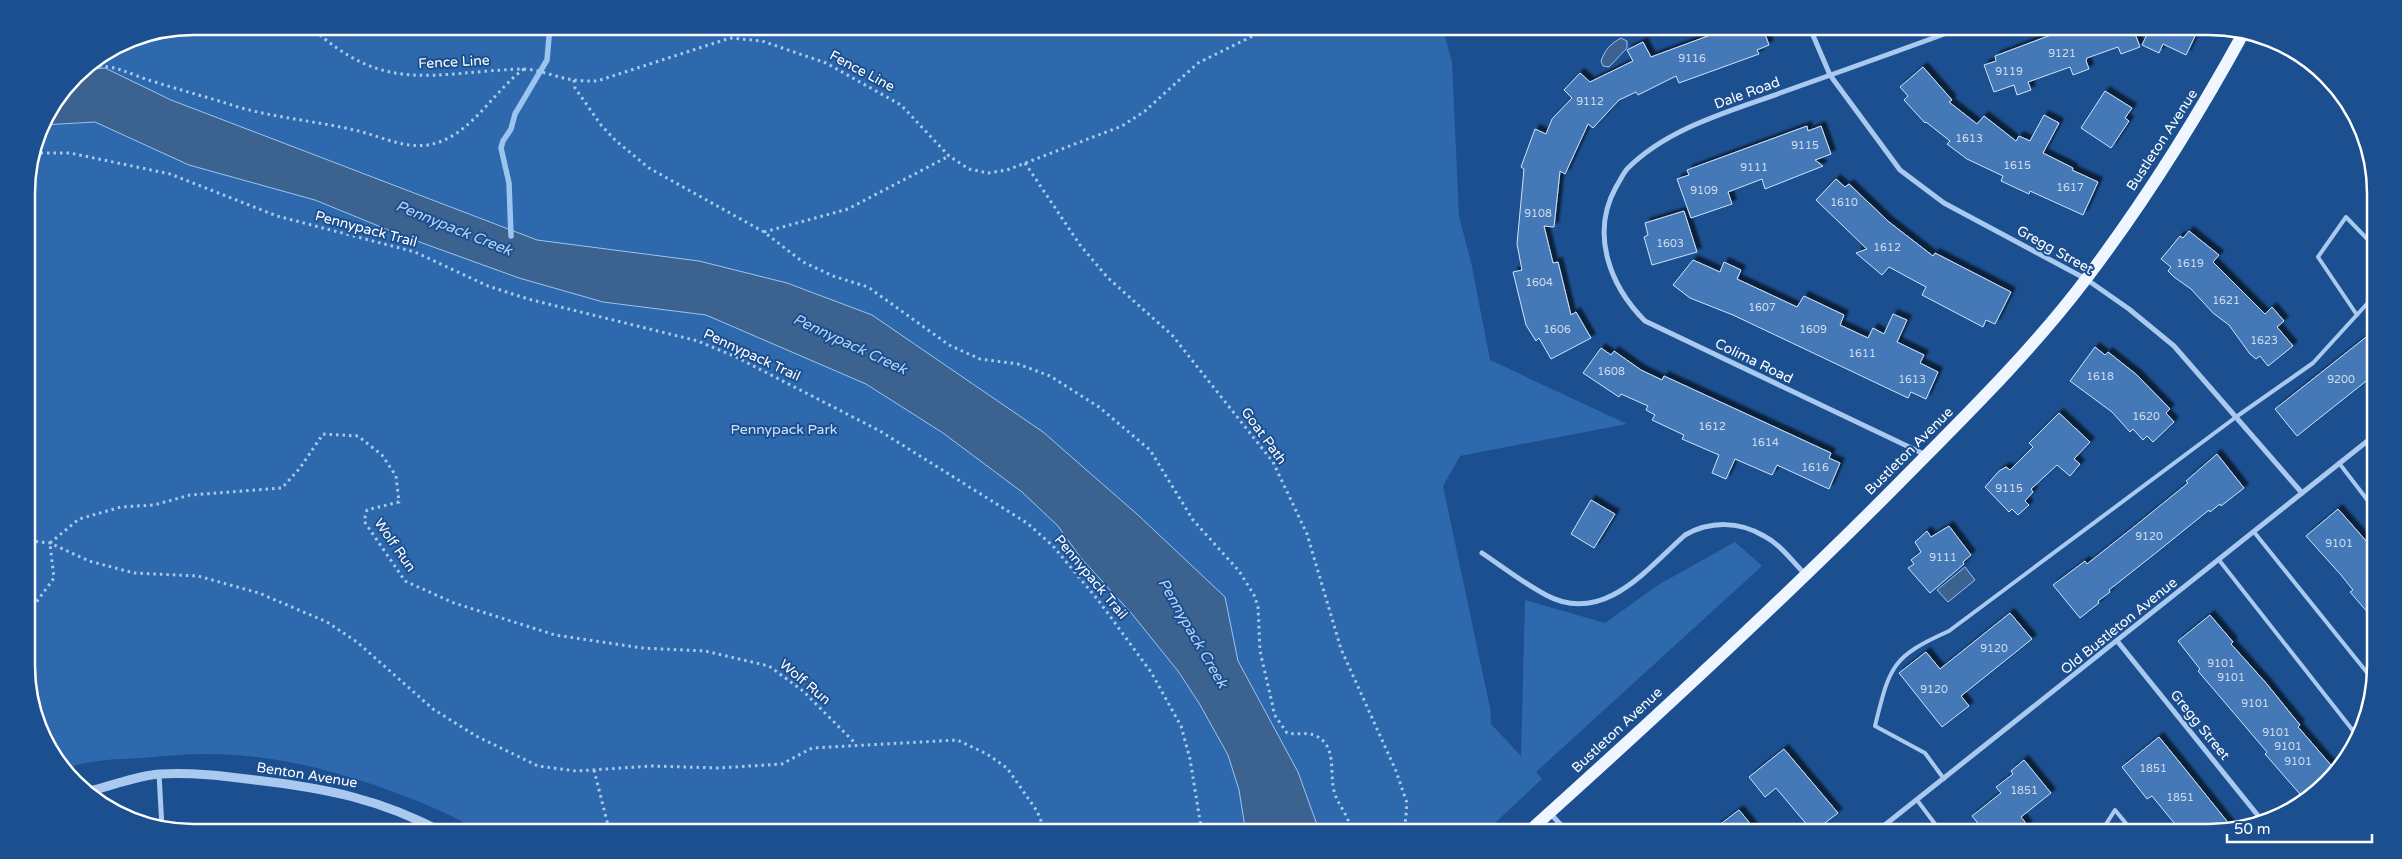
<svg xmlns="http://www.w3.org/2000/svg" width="2402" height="859" viewBox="0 0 2402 859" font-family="'Varela Round',sans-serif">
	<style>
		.green { fill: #2e69ad }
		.water { fill: #3c6290; stroke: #9cc4f0 }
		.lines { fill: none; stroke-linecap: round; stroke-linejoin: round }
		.stream { stroke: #9cc4f0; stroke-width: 5.5 }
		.building { fill: #4478b7; stroke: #cfe3fa; filter: url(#shadow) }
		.path { stroke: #a9c9ee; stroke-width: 3; stroke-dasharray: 2.5 4; stroke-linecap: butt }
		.service { stroke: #a9c9ee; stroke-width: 4 }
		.minor { stroke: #a9c9ee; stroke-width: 5 }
		.tertiary { stroke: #a9c9ee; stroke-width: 9 }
		.primary { stroke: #f0f6ff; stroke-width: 12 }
		.labels { text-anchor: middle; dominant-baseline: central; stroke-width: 4; stroke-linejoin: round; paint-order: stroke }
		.number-label { font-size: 11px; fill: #d0dded }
		.street-label { font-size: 14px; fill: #fff; stroke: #1b4f8f }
		.park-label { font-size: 14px; fill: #cfe3fa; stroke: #1b4f8f }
		.water-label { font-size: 15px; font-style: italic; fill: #b5d3f5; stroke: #1b4f8f }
		.rim { fill: none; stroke: #fff; stroke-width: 2.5 }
	</style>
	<defs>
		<filter id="shadow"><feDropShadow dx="4.5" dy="-4.5" stdDeviation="1" flood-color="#0009"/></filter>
	</defs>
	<rect width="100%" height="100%" fill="#1b4f8f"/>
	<!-- green -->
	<path class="green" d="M193,26H1442L1452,62L1459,216L1471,262L1490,360L1627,424L1460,456L1443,486L1490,708L1491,724L1521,756L1525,600L1605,623L1658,585L1735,542L1762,566L1536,772L1542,779L1484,833H481C455,816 428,805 399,794C338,771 273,754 207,754C186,754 164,756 143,758C116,759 89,760 64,769L29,698L27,182L44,119L83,68L129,39Z"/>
	<!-- water -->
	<g class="water">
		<path d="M1621,38L1627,41V48L1609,67L1603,66L1601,61C1605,50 1610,44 1621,38Z"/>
		<path d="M105,68L171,100L537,240L699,261L787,283L872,315L1043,432L1138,515L1225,597L1238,661L1298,772L1320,833H1246L1239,790L1228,755L1199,703L1178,671L1132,614L1081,558L1058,526L1022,492L943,433L866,384L706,315L603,302L519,278L403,236L315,200L189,165L95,122L42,125L44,119L81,70Z"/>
		<path d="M1965,567L1975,580L1948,602L1937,590Z"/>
	</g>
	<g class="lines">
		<!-- stream -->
		<path class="stream" d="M511,236L509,183L501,148L503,141L511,129L515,114L547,60L550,26"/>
	</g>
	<!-- building -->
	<g class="building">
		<path d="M1735,26H1762L1769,45L1757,50L1759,54L1679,83L1676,76L1638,95L1636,92L1619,100L1593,128L1588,124L1565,174L1560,171L1554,227L1544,226L1553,263L1558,262L1571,315L1576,312L1591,338L1551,359L1539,338L1536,341L1526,325L1513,272L1522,270L1517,244L1524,169L1521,167L1535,129L1546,134L1552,119L1572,98L1564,90L1580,73L1590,82L1633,61L1627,50L1643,42L1651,57Z"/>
		<path d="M2075,26L2077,31L2090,26H2132L2140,47L2121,54L2118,47L2087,58L2086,61L2089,69L2073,75L2070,67L2028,82L2031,90L2017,95L2014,85L1994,92L1984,65L1996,61L1995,56Z"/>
		<path d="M2151,26H2200L2186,55L2163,44L2159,53L2142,45Z"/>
		<path d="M1923,67L1952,100L1949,102L1977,124L1984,116L2016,141L2019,136L2030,141L2044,115L2059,123L2043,153L2073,168L2072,170L2098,182L2083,215L2030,191L2029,194L2001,181L2003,176L1967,159L1947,144L1950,141L1926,122L1925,123L1904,100L1908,96L1900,87Z"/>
		<path d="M2105,91L2132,108L2125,118L2129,121L2111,148L2081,128Z"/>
		<path d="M1807,126L1808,131L1821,126L1831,154L1815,160L1823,166L1765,189L1762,179L1728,192L1732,204L1691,218L1677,179L1689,175L1687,170Z"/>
		<path d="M1836,179L1845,187L1849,184L1889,222L1933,256L1935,253L2011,292L1995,324L1986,320L1983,327L1922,295L1926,287L1889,267L1882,275L1856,253L1867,249L1816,200Z"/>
		<path d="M1684,211L1697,252L1652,265L1644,237L1648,235L1645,223Z"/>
		<path d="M2189,231L2219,255L2213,262L2265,314L2272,307L2284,321L2277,327L2293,346L2268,366L2260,356L2256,359L2250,354L2229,325L2213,313L2191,289L2174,277L2168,271L2171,267L2161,259L2180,236L2183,238Z"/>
		<path d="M1693,260L1720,272L1724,262L1741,270L1737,279L1797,307L1804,296L1844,315L1840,325L1868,338L1873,328L1884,334L1893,314L1907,320L1897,342L1924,355L1920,363L1938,372L1926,399L1911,392L1908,398L1733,315L1690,298L1673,285Z"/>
		<path d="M2375,330V374L2297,436L2275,409Z"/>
		<path d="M2095,347L2105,355L2108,352L2137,375L2170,409L2166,413L2174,422L2153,442L2147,436L2143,440L2133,429L2130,432L2112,412L2070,381Z"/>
		<path d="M1601,348L1611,355L1614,351L1641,370L1662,380L1664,376L1831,453L1829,458L1840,463L1829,489L1777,465L1772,475L1735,459L1726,479L1712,473L1719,455L1682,439L1684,435L1652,420L1655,415L1646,410L1648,406L1621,394L1619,397L1583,373Z"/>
		<path d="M2059,413L2090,442L2074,459L2080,464L2070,476L2057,465L2031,489L2033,492L2025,501L2029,505L2018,515L2012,509L2009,512L1985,487L1999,471L2006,467L2010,470L2033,447L2029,443Z"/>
		<path d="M2217,454L2244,488L2221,506L2220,504L2210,512L2209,510L2157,552L2109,590L2110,592L2098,601L2099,603L2080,618L2053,585L2085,561L2087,564L2140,522L2188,483L2186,481Z"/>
		<path d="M1591,500L1615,514L1594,548L1571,534Z"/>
		<path d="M2338,509L2375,551L2376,622L2350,592L2353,590L2341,575L2306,536Z"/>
		<path d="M1949,526L1971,555L1963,562L1964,564L1930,593L1908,568L1914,564L1911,560L1921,552L1915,542L1927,531L1931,537Z"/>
		<path d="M2010,613L2032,639L1961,696L1969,706L1942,727L1899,673L1926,652L1940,669Z"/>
		<path d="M2210,615L2233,642L2231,644L2266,683L2300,725L2298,727L2337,772L2306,801L2265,754L2267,752L2198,671L2200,669L2178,641Z"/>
		<path d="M2159,737L2185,769L2234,830L2220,832H2164L2175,824L2152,796L2147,799L2122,767Z"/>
		<path d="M1784,749L1838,813L1813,832L1776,788L1765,797L1749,777Z"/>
		<path d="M2024,760L2051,793L2021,817L2028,826L2019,832H1985L1972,816L2001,793L1996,787L2013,774L2011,771Z"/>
		<path d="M1739,810L1757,832H1710Z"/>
	</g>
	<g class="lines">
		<!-- path -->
		<g class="path">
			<path d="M310,26C385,96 432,72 522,69C539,69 557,78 574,80C581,81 589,81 597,81L730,38L762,41L826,63L901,105L949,156L969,169L988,173L1007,170L1122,126L1145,111L1198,63L1273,26"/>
			<path d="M86,66C118,64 127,74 155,82C183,91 211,98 238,107C276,118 316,121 354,130C383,136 411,154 442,141C476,127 495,90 524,69"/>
			<path d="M574,80L575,88L601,125L615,140L649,168L764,232L803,262L833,276L868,287L949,345L980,359L1018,364L1050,376L1099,407L1150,450L1193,520L1239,571L1254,595L1258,606L1260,651L1273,707L1274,714L1287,733C1295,735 1306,732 1314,735C1339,745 1328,775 1335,794C1339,807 1351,818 1351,833"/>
			<path d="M34,153H70L170,174L277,216L415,252L488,286L528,299L698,341L736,357L880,431L1027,523L1053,546L1098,600L1151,672L1181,726L1190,759L1202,833"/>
			<path d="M1025,163L1080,245L1108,278L1172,335L1273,462L1307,534L1341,649L1396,771L1407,803L1405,826L1401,833"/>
			<path d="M764,232L848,209L949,156"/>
			<path d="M29,541L50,543L89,561L134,573L198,576L259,593L327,622L357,642L433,709L476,736L538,766L576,771L652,766L718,768L782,764L812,748L957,740L987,754L1007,768L1037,811L1046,833"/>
			<path d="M50,543L79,519L121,507L154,505L190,495L282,488L300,468L323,434L358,436L382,455L396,476L399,502L367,510L364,521L405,581L454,603L555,635L642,648L705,651L769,666L803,691L856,744"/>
			<path d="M29,612L54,578L50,544"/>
			<path d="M594,770L610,833"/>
		</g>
		<!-- service -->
		<g class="service">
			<path d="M2357,315L2318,257L2346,217L2375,247"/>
			<path d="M2339,463L2375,510"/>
			<path d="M2254,532L2373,680"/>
			<path d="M2219,560L2358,737"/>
			<path d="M1944,779L1925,753L1875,726C1890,666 1891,657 1949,631L2236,417L2313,363L2375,295"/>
			<path d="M1917,800L1938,828L1933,832"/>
			<path d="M2101,832L2115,810L2133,832"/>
		</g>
		<!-- minor -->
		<g class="minor">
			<path d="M1809,26L1830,75L1900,170L1944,203L2086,279L2129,309L2174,346L2302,493"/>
			<path d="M1926,455L1645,321C1610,286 1590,234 1616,187C1620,181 1623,173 1628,168C1668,128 1728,112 1780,93C1842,71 1904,49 1966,26"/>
			<path d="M1482,553C1503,567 1523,583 1546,595C1603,626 1647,569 1685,535C1710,521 1739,521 1764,536C1780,544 1792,561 1805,574"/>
			<path d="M2118,642L2264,823"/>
			<path d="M159,774L162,828"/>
			<path d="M1550,813L1568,833"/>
			<path d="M1876,832L2375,435"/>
		</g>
		<!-- tertiary -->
		<path class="tertiary" d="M90,791C111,786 139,775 160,774C191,772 224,776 255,780C325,788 381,799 444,833"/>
		<!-- primary -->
		<path class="primary" d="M1527,833C1654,719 1779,604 1899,483C1964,417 2030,353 2086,279C2145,201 2197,118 2244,32"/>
	</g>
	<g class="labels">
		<!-- number labels -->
		<g class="number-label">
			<text x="2062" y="53">9121</text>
			<text x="1692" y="58">9116</text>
			<text x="2009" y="71">9119</text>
			<text x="1590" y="101">9112</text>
			<text x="1969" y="138">1613</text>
			<text x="1805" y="145">9115</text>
			<text x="2017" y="165">1615</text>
			<text x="1754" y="167">9111</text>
			<text x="2070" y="187">1617</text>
			<text x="1704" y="190">9109</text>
			<text x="1844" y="202">1610</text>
			<text x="1538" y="213">9108</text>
			<text x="1670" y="243">1603</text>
			<text x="1887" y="247">1612</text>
			<text x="2190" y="263">1619</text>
			<text x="1539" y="282">1604</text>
			<text x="2226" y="300">1621</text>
			<text x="1762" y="307">1607</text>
			<text x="1557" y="329">1606</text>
			<text x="1813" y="329">1609</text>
			<text x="2264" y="340">1623</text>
			<text x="1862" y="353">1611</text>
			<text x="1611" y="371">1608</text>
			<text x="2100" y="376">1618</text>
			<text x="1912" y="379">1613</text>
			<text x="2341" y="379">9200</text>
			<text x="2146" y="416">1620</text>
			<text x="1712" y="426">1612</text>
			<text x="1765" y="442">1614</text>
			<text x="1815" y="467">1616</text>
			<text x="2009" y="488">9115</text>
			<text x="2149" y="536">9120</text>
			<text x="2339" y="543">9101</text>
			<text x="1943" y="557">9111</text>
			<text x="1994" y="648">9120</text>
			<text x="2221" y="663">9101</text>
			<text x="2231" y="677">9101</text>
			<text x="1934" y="689">9120</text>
			<text x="2255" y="703">9101</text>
			<text x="2276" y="732">9101</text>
			<text x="2288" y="746">9101</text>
			<text x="2298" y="761">9101</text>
			<text x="2153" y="768">1851</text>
			<text x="2024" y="790">1851</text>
			<text x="2180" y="797">1851</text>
		</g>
		<!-- street labels -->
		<g class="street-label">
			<text transform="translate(454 62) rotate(-3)">Fence Line</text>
			<text transform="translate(862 71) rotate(28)">Fence Line</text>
			<text transform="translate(1747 93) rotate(-20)">Dale Road</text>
			<text transform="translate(2162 140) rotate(-57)">Bustleton Avenue</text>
			<text transform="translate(366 229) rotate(15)">Pennypack Trail</text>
			<text transform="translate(2055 250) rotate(29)">Gregg Street</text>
			<text transform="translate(752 355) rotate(25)">Pennypack Trail</text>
			<text transform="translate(1754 361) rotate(26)">Colima Road</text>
			<text transform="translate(1264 436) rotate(54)">Goat Path</text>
			<text transform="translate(1909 451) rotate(-45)">Bustleton Avenue</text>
			<text transform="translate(395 545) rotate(55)">Wolf Run</text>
			<text transform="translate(1091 577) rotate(50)">Pennypack Trail</text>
			<text transform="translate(2119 626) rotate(-39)">Old Bustleton Avenue</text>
			<text transform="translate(805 682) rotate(40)">Wolf Run</text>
			<text transform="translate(2200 725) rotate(51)">Gregg Street</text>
			<text transform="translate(1617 730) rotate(-43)">Bustleton Avenue</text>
			<text transform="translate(307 775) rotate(9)">Benton Avenue</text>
		</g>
		<!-- park labels -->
		<g class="park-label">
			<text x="784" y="429">Pennypack Park</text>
		</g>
		<!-- water labels -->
		<g class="water-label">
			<text transform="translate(454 228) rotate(22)">Pennypack Creek</text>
			<text transform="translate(850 344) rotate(25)">Pennypack Creek</text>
			<text transform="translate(1193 633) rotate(60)">Pennypack Creek</text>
		</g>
	</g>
	<!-- crop -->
	<path d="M0 0H2402V859H0ZM193 35H2209A158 158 0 0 1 2367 193V666A158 158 0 0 1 2209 824H193A158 158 0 0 1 35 666V193A158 158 0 0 1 193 35Z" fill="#1b4f8f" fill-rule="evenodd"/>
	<path class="rim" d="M193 35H2209A158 158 0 0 1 2367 193V666A158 158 0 0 1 2209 824H193A158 158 0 0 1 35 666V193A158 158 0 0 1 193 35Z"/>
	<!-- scale -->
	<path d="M2227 834v8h145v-8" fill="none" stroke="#ffffff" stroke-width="2.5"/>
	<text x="2234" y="834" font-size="15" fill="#ffffff" stroke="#1b4f8f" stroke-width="4" paint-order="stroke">50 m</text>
</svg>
